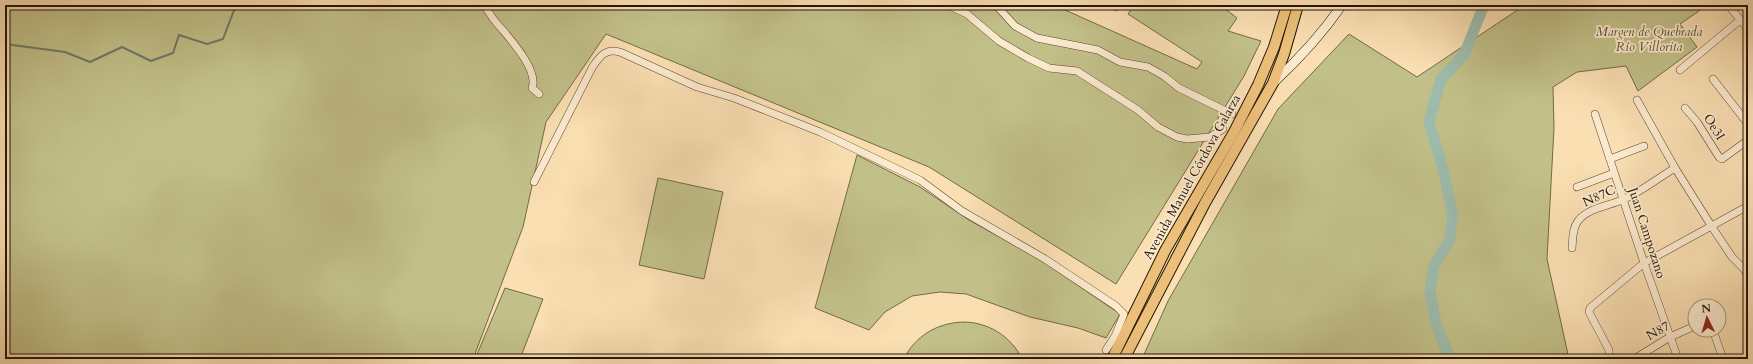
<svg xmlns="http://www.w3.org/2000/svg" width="1753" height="364" viewBox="0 0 1753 364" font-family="Cardo,serif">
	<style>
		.green { fill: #c2c089; stroke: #726a48 }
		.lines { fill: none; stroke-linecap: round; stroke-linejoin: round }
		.stream { stroke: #6d7a6b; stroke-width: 2 }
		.river { stroke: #9ebdae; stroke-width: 11 }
		.minor-casing { stroke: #594831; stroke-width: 8 }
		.secondary-casing { stroke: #231506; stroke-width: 10 }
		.primary-casing { stroke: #231506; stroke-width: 12 }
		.minor { stroke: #fceace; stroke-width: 7 }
		.secondary { stroke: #fceace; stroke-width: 9 }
		.primary { stroke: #edc07a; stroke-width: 10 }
		.labels { text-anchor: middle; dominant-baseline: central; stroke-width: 3.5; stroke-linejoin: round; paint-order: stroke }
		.park-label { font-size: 13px; font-style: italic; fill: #5b5134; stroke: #fceace }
		.street-label { font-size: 13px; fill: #231506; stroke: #fceace }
	</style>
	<rect width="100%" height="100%" fill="#fadfb3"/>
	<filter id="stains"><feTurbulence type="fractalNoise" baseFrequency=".005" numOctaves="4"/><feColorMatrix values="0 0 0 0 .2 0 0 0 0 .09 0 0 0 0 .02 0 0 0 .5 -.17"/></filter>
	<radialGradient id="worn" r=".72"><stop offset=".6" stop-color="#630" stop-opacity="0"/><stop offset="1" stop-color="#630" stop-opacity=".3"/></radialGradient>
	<!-- green -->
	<g class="green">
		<path d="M5,5H1054L1197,69L1202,62L1128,14L1134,5H1220L1237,18L1228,31L1261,41L1244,76L1116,284L929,167L606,34L546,122L523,227L473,359H5Z"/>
		<path d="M1525,5H1699V11L1680,24L1697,47L1638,91L1626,66L1577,72L1553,87L1554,128L1547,259L1569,359H1142L1168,301L1278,109L1349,34L1417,77Z"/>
		<path d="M857,155L920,187L969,220L1039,259L1120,314L1106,338L1078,328L1030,317L966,294L940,292L912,296L885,312L869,330L815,308Z"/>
		<path d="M658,178L723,192L704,279L639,265Z"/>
		<path d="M505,288L543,299L520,359H475Z"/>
		<path d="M963,322C988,322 1011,336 1022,359H904C915,336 937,323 963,322Z"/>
	</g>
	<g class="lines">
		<!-- stream -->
		<path class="stream" d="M5,44L65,52L90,62L122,47L151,61L173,53L179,35L207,44L223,39L236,5"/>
		<!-- river -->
		<path class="river" d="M1450,359L1436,324L1430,291L1434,265L1449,241L1453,217L1443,169L1429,122L1441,79L1464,55L1484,5"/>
		<!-- minor casing -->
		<g class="minor-casing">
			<g id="minor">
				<path d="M484,5C489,13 494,21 501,28C511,40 539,71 532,88L539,94"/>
				<path d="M948,5L967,14L999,41L1028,58L1049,68L1077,71L1138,110L1158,127L1177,137L1187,139L1210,137L1223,129"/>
				<path d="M996,5L1015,26L1037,38L1098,50L1120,62L1148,67L1164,76L1179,88L1232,114"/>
				<path d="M1728,5L1748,29"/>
				<path d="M1116,7L1119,5"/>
				<path d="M1680,70L1740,20"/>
				<path d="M1713,79L1748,124"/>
				<path d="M1637,100L1675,168L1712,227L1732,257L1743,268L1748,275"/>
				<path d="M1685,108L1697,122L1719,157L1722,159L1748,140"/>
				<path d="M1595,114L1644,263L1678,359"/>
				<path d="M1610,159L1644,146"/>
				<path d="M534,182L593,66C601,55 606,48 620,52L697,87L734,98L820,132L920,180L962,211L1045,259L1116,306L1124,314L1115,336L1106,350"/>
				<path d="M1577,187L1614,173"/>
				<path d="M1572,248C1573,239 1572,229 1578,221C1588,208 1608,206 1622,200C1641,192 1658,178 1675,168"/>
				<path d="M1713,330L1723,359"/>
				<path d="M1609,359V350L1589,312L1590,308L1644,263L1748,206"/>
				<path d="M1634,359L1670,337L1695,326"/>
			</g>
		</g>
		<!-- secondary casing -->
		<g class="secondary-casing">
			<path id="secondary" d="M1273,83C1299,59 1322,34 1342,5"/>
		</g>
		<!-- primary casing -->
		<g class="primary-casing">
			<g id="primary">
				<path d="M1112,359L1166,249L1234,132L1258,85L1274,47L1287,5"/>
				<path d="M1124,359L1205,203L1273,83L1284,54L1298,5"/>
			</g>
		</g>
		<!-- minor -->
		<use href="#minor" class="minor"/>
		<!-- secondary -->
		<use href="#secondary" class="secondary"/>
		<!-- primary -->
		<use href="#primary" class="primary"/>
	</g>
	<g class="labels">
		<!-- park labels -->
		<g class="park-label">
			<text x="1649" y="32">Margen de Quebrada<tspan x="1649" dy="15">Río Villorita</tspan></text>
		</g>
		<!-- street labels -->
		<g class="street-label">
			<text transform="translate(1714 127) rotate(58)">Oe3I</text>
			<text transform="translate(1192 177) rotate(-61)">Avenida Manuel Córdova Galarza</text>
			<text transform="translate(1599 196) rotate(-24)">N87C</text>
			<text transform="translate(1647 233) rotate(72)">Juan Campozano</text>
			<text transform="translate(1658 331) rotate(-29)">N87</text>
		</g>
	</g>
	<!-- margin -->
	<rect width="1753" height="364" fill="none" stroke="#fadfb3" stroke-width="20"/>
	<rect x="6" y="6" width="1741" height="352" fill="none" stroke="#231506" stroke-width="2"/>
	<rect x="10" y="10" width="1733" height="344" fill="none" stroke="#231506"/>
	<!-- north arrow -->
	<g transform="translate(1707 318) rotate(355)"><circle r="19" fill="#fceace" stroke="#a5957e"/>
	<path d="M0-3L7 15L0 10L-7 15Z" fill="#8f2418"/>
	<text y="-6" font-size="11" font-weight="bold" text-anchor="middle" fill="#231506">N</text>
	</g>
	<rect width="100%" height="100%" filter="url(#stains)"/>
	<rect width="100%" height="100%" fill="url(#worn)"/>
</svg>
